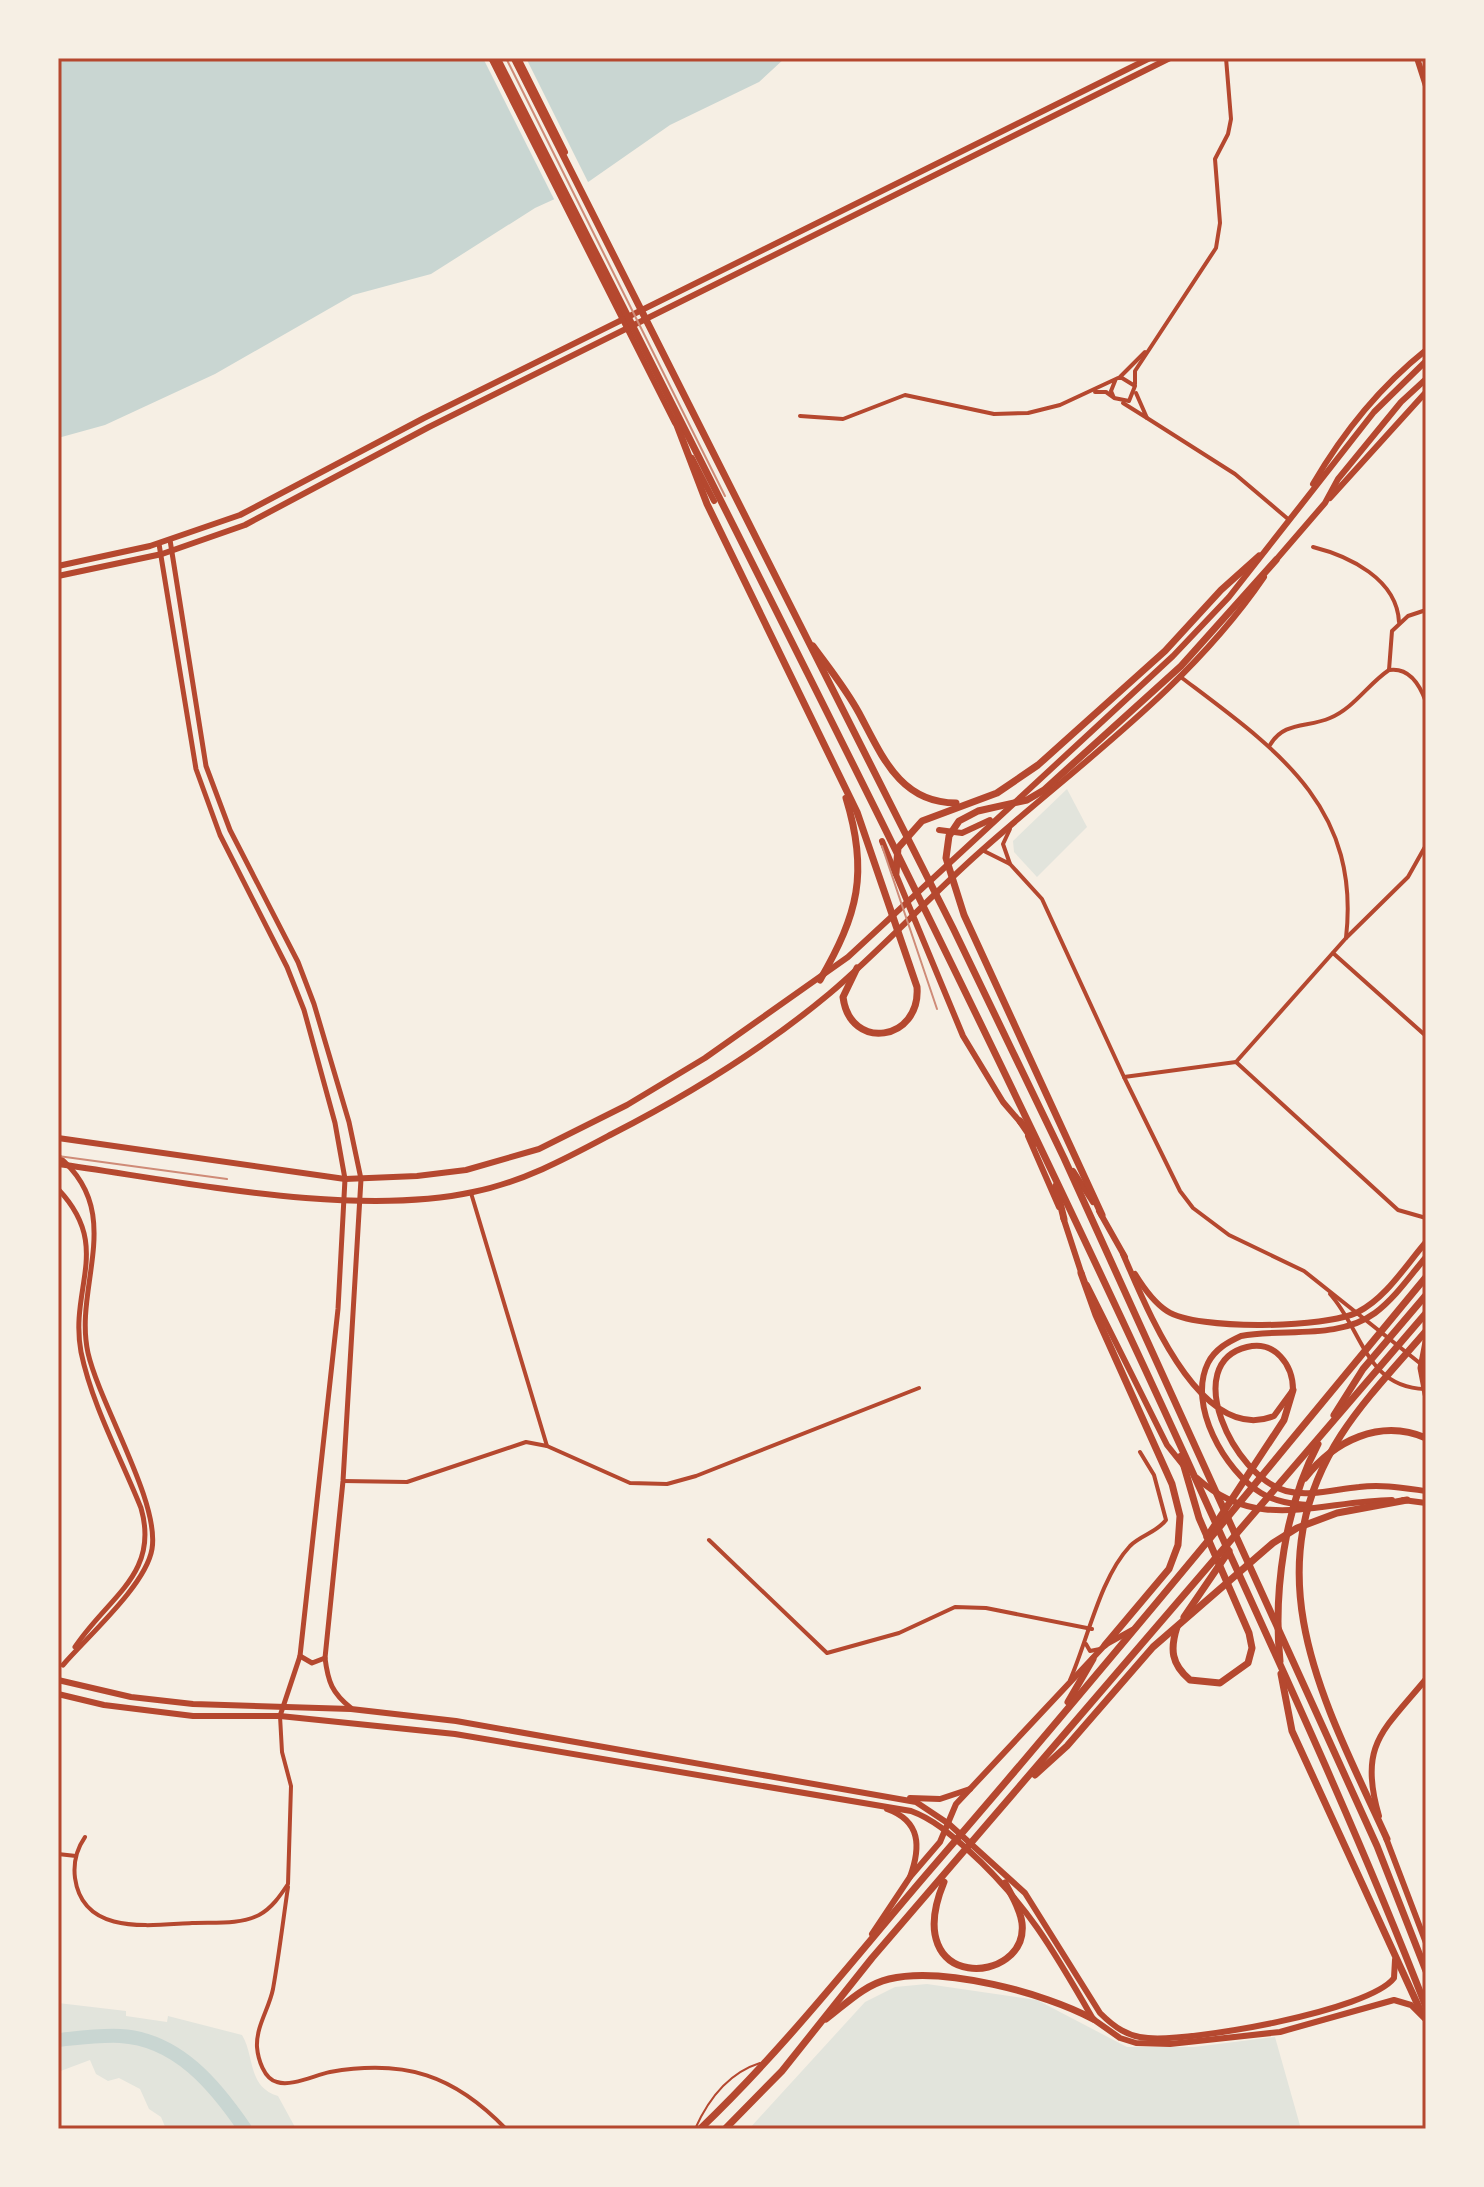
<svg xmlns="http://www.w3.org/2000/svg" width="1484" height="2187" viewBox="0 0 1484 2187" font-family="Inter,sans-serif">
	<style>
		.green { fill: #e2e4dc }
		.water { fill: #c9d6d2 }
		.pier { fill: #f6efe4 }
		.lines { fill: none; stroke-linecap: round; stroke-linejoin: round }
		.river { stroke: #c9d6d2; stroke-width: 14 }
		.service { stroke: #b5482f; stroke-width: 2 }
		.minor { stroke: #b5482f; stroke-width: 4 }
		.tertiary { stroke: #b5482f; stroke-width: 5 }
		.secondary { stroke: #b5482f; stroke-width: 6 }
		.primary { stroke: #b5482f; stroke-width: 6 }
		.trunk { stroke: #b5482f; stroke-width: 7 }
		.rail { stroke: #cf8b77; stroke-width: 2 }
		.neatline { fill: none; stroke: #b5482f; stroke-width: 3 }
	</style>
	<rect width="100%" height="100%" fill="#f6efe4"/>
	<!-- green -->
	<g class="green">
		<path d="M1067,789L1087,827L1037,877L1014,852L1013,841Z"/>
		<path d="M927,1984L1037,2000L1127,2047H1194L1275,2037L1301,2129H749L865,2002L895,1987Z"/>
		<path d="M58,2003L126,2011V2016L167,2022L168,2016L242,2035C255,2056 247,2087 278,2096L296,2129H166L161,2117L149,2109L140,2089L119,2078L108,2081L96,2074L90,2060L58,2072Z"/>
	</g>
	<!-- water -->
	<path class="water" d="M58,58H785L759,82L670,125L581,187L535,208L431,274L353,295L215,374L105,425L58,438Z"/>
	<!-- pier -->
	<path class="pier" d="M483,58H526L590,186L556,203Z"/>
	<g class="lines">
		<!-- river -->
		<path class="river" d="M58,2040C78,2038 100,2035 120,2036C177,2039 215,2085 245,2129"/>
		<!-- service -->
		<path class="service" d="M695,2129C708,2100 728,2073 760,2063"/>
		<!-- minor -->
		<g class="minor">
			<path d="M1120,377L1145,352"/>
			<path d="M1135,384V371L1216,248L1220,223L1215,159L1228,134L1231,119L1226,58"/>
			<path d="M1095,392H1106L1113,397"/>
			<path d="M1123,403L1147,418L1136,393"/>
			<path d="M800,416L843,419L905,395L994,414L1028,413L1060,405L1118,378H1122L1135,386L1129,401L1114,398L1111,391L1115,381"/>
			<path d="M1147,418L1235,474L1288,519"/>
			<path d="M1313,547C1349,556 1397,579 1399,622"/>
			<path d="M1389,670L1392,631L1408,616L1426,610"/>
			<path d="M1182,678C1276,749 1361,806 1346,938"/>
			<path d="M1270,745C1284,721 1307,728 1330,718C1354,708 1368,684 1389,670C1409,667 1420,685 1426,702"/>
			<path d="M982,850L1010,864L1003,844L1010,829"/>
			<path d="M1010,864L1042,899L1124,1077L1180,1191L1193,1208L1229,1235L1304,1271L1426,1368"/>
			<path d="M1333,953L1426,1036"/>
			<path d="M1236,1062L1346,938L1408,877L1426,845"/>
			<path d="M1124,1077L1236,1062L1398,1210L1426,1218"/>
			<path d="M471,1193L547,1446"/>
			<path d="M1330,1294C1362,1329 1366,1388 1425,1389"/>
			<path d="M343,1481L407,1482L526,1442L547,1446L630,1483L667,1484L696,1476L919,1388"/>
			<path d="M709,1540L827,1653L899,1633L955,1607L986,1608L1092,1629"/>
			<path d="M1086,1644L1090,1651L1100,1649"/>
			<path d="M1070,1680C1088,1639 1100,1578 1130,1546C1141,1535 1156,1533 1166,1520L1154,1475L1140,1452"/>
			<path d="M85,1837C76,1850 73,1862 75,1878C83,1936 150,1925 192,1923C214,1922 239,1925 259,1915C272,1908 280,1896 288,1884L291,1786L282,1752L280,1716"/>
			<path d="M58,1854L76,1856"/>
			<path d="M288,1887C283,1921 279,1955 273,1989C269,2009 256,2026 257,2047C258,2059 264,2079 277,2082C291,2087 315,2075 330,2072C405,2059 454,2075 506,2129"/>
		</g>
		<!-- tertiary -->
		<g class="tertiary">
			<path d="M170,540L206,766L230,830L298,962L314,1004L349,1122L361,1179L343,1481L325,1658C328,1682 332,1693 351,1708"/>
			<path d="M159,544L196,769L220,835L287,967L304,1010L335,1123L345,1179L338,1309L300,1656L280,1716"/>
			<path d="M58,1156C127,1213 73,1285 88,1353C100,1405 160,1502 152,1549C146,1585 88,1636 63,1665"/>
			<path d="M58,1189C113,1247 69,1287 81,1352C92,1405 121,1458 141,1508C160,1574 108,1597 75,1647"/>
			<path d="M300,1656L312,1663L325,1658"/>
		</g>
		<!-- secondary -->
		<g class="secondary">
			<path d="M491,58L675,423"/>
			<path d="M518,58L565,152"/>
			<path d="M1417,58L1426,86"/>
			<path d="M692,458L714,501"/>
			<path d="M1313,484C1342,434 1381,386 1426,350"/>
			<path d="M1330,498L1426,392"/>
			<path d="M1275,561L1325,503L1338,479L1401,402L1426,379"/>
			<path d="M939,830L962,833L990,820"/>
			<path d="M882,841L963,1036L1003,1102L1021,1123"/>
			<path d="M1028,1136L1059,1207"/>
			<path d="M58,1138L345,1179L417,1176L466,1170L539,1149L627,1105L705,1058L848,957L1173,656L1229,597L1374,412L1426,361"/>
			<path d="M58,1164C180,1181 353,1218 473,1192C523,1182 567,1158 612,1134C688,1095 763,1049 829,994C882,949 929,897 981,851C1080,763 1189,687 1264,577"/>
			<path d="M1073,1171L1093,1202"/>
			<path d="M1099,1211L1125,1257"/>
			<path d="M1063,1217L1082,1275"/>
			<path d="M1123,1254C1146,1306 1200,1446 1274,1416L1293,1390C1293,1365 1275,1340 1247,1347C1180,1363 1233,1476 1286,1491C1309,1497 1336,1489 1359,1487C1382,1484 1404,1488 1426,1491"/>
			<path d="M1135,1274C1143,1287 1153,1302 1167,1311C1197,1331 1326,1328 1358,1312C1386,1298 1406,1265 1426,1242"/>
			<path d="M1087,1285L1167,1445L1183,1465"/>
			<path d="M1197,1478C1257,1533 1320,1501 1392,1500"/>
			<path d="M1403,1500L1426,1503"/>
			<path d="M1309,1505C1292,1504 1276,1502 1261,1493C1225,1471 1187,1405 1208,1363C1215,1349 1228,1342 1241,1336C1284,1328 1338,1340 1375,1313C1395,1298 1410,1276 1426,1257"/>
			<path d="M1379,1816C1358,1745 1383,1731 1426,1679"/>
			<path d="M1386,1838L1426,1943"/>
			<path d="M872,1934L910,1877L940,1842L956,1804L1105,1645L1132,1630"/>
		</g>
		<!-- primary -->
		<g class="primary">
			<path d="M58,566L150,546L240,515L424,418L1150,58"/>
			<path d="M58,576L162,554L245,525L429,427L1170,58"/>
			<path d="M58,1680L131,1697L193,1704L351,1709L456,1721L916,1802L949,1824L1025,1893L1100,2013C1114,2027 1128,2037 1148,2038C1191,2042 1369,2011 1394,1978L1395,1960"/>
			<path d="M58,1694L104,1705L193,1716H280L455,1734L911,1811C933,1819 950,1834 967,1849C1026,1902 1054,1951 1093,2019L1120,2038L1136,2043L1170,2044L1280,2032L1394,2000L1411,2005L1426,2020"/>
			<path d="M910,1798L940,1799L970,1789"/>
			<path d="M887,1809C921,1821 921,1847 910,1877"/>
		</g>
		<!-- trunk -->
		<g class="trunk">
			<path d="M497,58C732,523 970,986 1187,1460C1269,1641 1354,1821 1426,2007"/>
			<path d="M514,58L953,928L1064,1158L1377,1846L1426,1971"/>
			<path d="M675,420L707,504L857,812L917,987C921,1041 850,1052 843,997L857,968"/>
			<path d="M813,646C829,668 846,689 859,713C882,756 900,803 956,803"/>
			<path d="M896,873L898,848L922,821L997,793L1038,765L1165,651L1221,590L1259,556"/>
			<path d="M820,980C858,914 869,873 846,798"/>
			<path d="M1020,1121L1035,1143"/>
			<path d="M1056,1186L1064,1219"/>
			<path d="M1102,1215L964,915L946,858L949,836L959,821L978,811L1027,800L1044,790L1181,666L1276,560"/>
			<path d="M1081,1273L1096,1315L1172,1484L1180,1516L1178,1545L1169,1569L1105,1645"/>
			<path d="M1426,1342L1421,1368L1426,1394"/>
			<path d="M1334,1415L1363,1369L1426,1295"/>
			<path d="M1305,1478C1334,1441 1380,1418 1426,1438"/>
			<path d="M1207,1537L1284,1420L1293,1390"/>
			<path d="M1184,1617L1229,1551"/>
			<path d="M1177,1627C1170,1649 1171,1664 1190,1680L1220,1683L1248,1663L1252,1648L1249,1633L1199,1518L1181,1456"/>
			<path d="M1280,1661C1273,1592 1285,1506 1318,1444"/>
			<path d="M1281,1674L1292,1731L1422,2014"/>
			<path d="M1068,1702L1093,1659"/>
			<path d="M1035,1775L1067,1746L1153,1647L1273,1543L1297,1528L1337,1513L1407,1500"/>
			<path d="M1387,1839C1327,1707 1250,1577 1341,1435C1365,1398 1397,1365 1426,1331"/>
			<path d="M944,1882C898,1993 1029,1986 1022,1923C1020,1909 1012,1896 1005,1883"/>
			<path d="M826,2019C846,2004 864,1985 889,1979C943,1966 1045,1993 1093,2019"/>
			<path d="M700,2129C786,2047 859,1952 937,1862C1103,1670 1264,1473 1426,1277"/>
			<path d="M725,2129L782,2071L872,1958L1426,1313"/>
		</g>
		<!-- rail -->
		<g class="rail">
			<path d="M506,58L725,496"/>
			<path d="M882,846L937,1009"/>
			<path d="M58,1156L227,1179"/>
		</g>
	</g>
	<!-- border -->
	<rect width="1484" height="2187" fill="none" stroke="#f6efe4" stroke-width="120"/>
	<rect x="60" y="60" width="1364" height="2067" class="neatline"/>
</svg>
